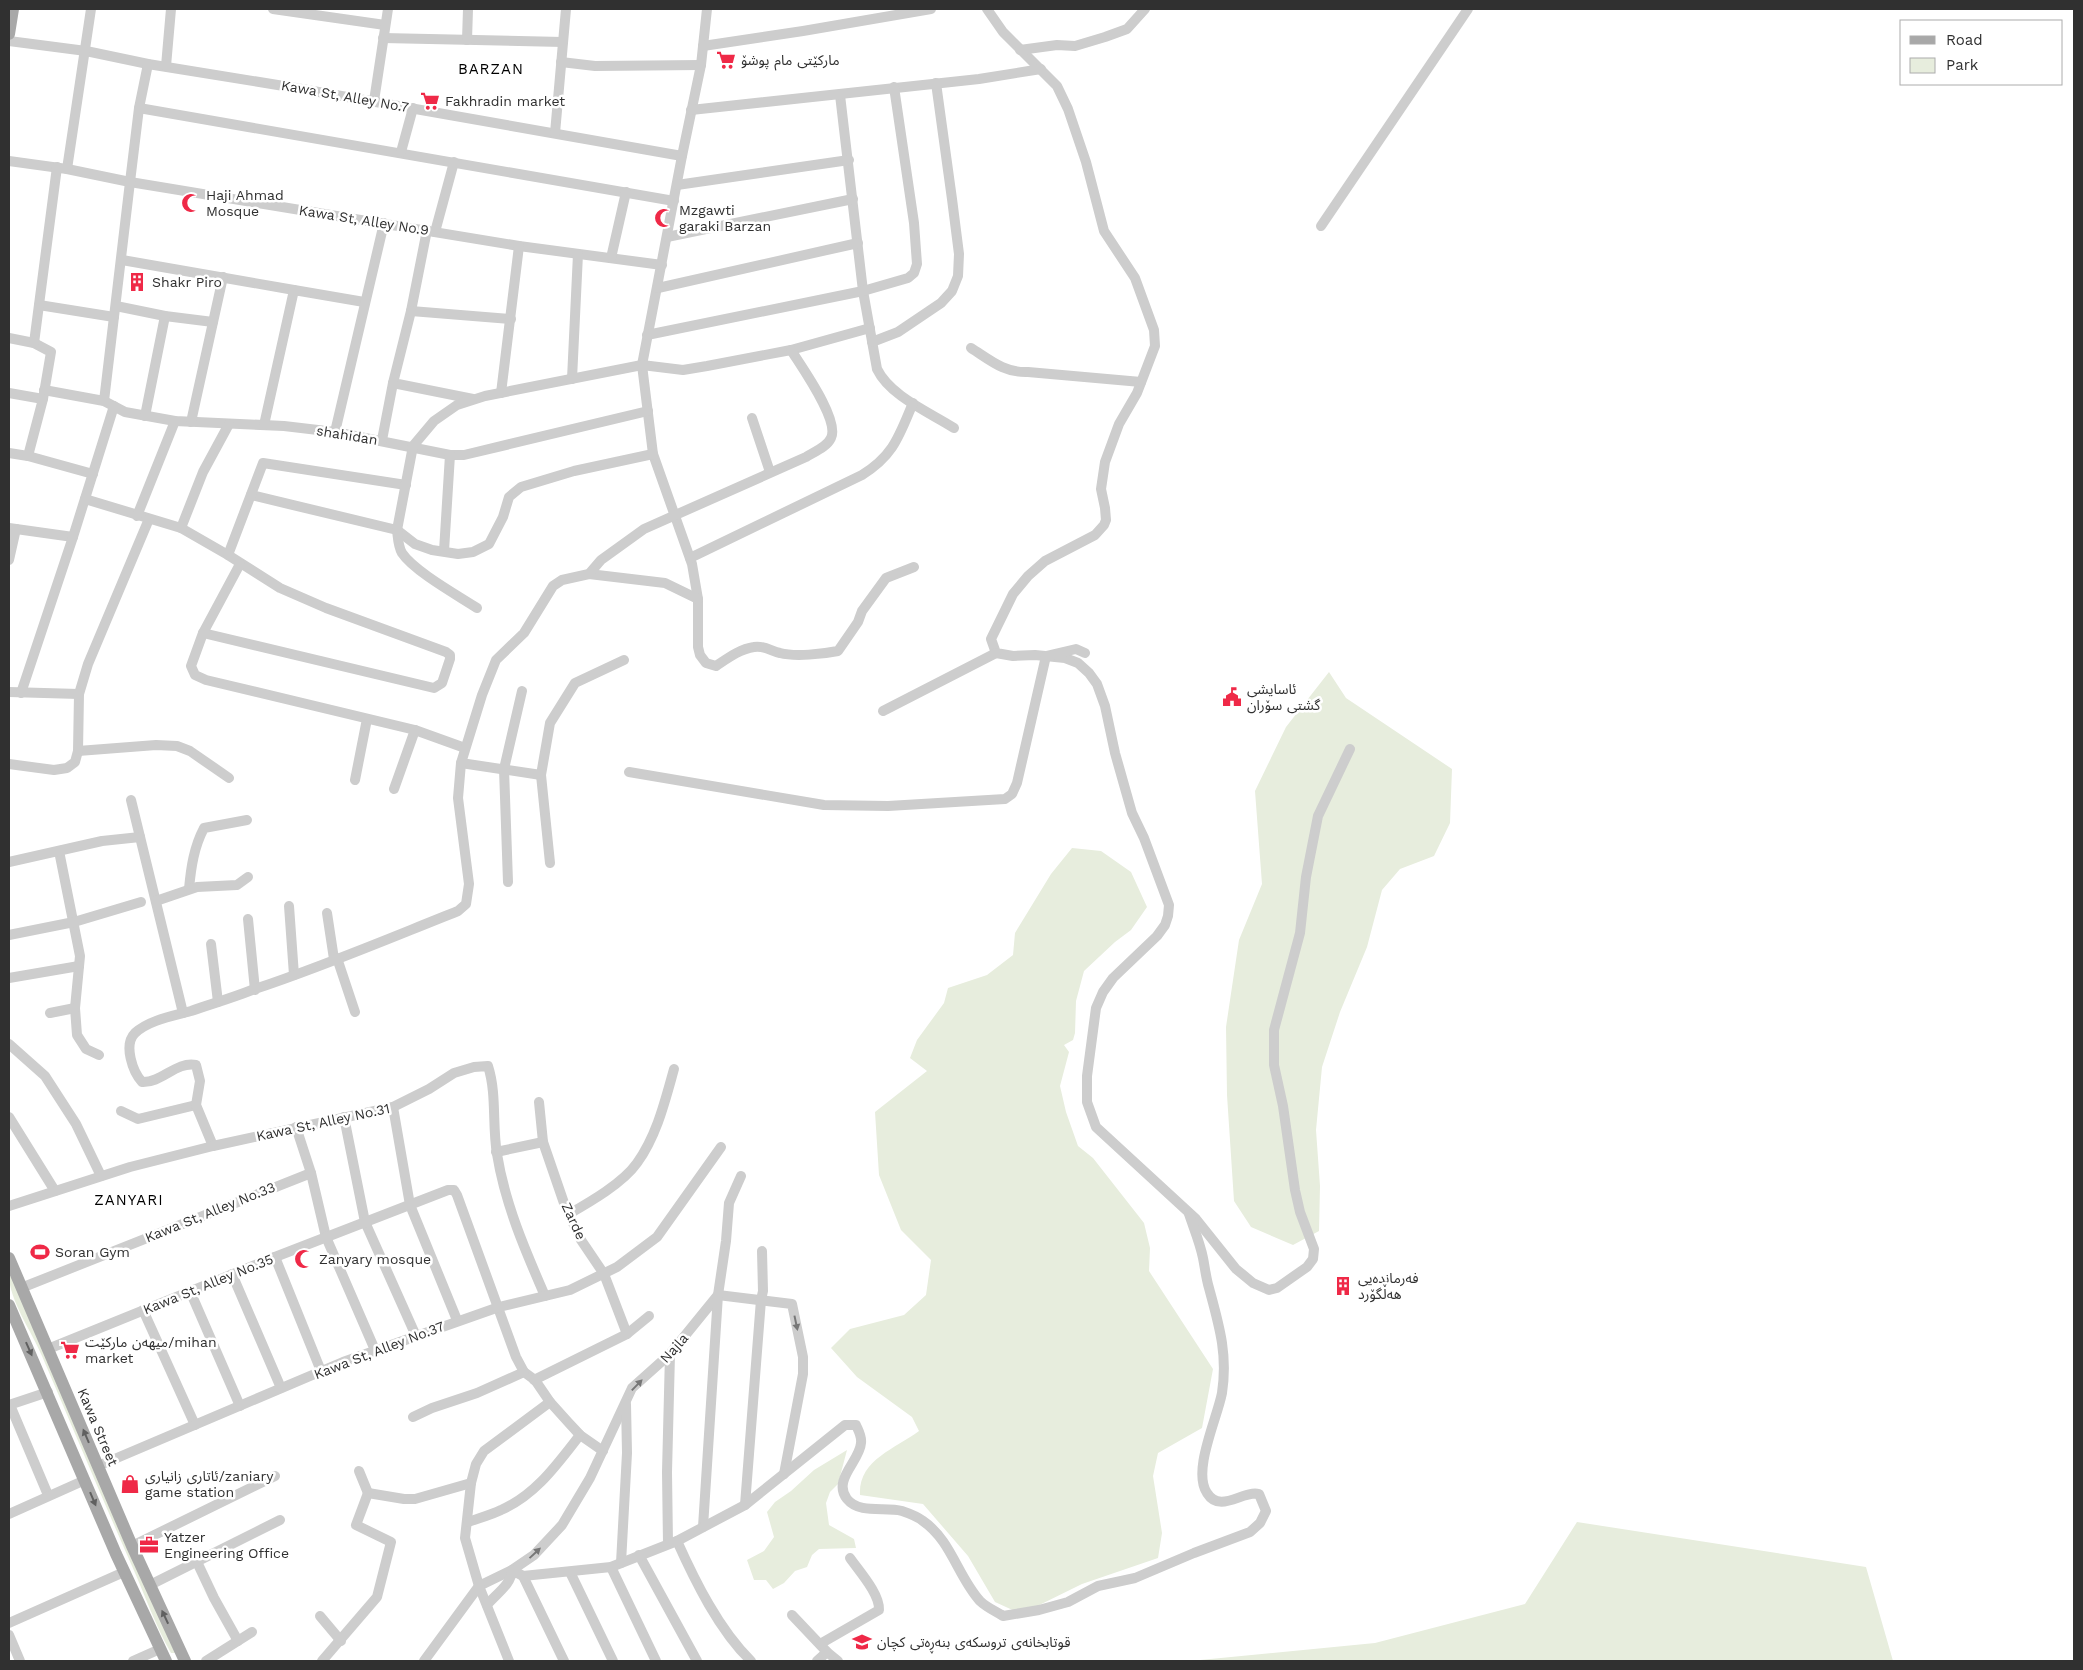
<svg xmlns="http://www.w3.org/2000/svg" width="2083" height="1670" viewBox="0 0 2083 1670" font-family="'Work Sans','Noto Sans Arabic',sans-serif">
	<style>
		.green { fill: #e7eddd }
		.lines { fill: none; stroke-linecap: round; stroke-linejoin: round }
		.minor { stroke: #cdcdcd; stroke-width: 10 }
		.major { stroke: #a8a8a8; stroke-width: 12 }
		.oneway { fill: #777 }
		.oneway2 { fill: #606060 }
		.labels { text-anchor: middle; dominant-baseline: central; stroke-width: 5; stroke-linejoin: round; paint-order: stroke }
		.poi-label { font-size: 14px; fill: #303030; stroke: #fff; text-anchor: start }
		.street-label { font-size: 14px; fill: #303030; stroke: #fff }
		.neighbourhood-label { font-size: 15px; letter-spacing: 1px; fill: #000; stroke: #fff }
	</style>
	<rect width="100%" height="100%" fill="#fff"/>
	<!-- green -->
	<g class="green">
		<path d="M1329,672L1346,698L1452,769L1450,823L1434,856L1400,869L1382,890L1367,947L1340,1012L1322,1067L1316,1130L1320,1186L1319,1231L1293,1245L1251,1227L1234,1201L1227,1095L1226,1027L1239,940L1262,884L1255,791L1286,727Z"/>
		<path d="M1072,848L1101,851L1131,872L1147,907L1131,930L1115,942L1084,971L1076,1001L1075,1033L1073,1040L1064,1045L1069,1052L1060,1086L1066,1112L1078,1146L1093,1158L1144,1223L1150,1248L1149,1271L1213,1369L1202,1428L1158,1453L1153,1476L1162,1533L1158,1558L1082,1584L1021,1614L995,1602L968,1556L923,1504L860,1495C858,1460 895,1449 919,1431L912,1417L857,1377L831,1348L850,1329L904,1315L926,1295L931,1260L901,1230L879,1175L875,1112L927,1071L910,1058L917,1040L944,1003L948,988L987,975L1013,955L1015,933L1051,874Z"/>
		<path d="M9,1275L13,1279L175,1653H171C155,1625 145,1595 132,1566C101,1496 72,1426 42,1356C32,1332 9,1300 9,1275Z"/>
		<path d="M847,1450L838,1484L830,1492L826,1503L829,1525L854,1539L856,1548L819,1549L812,1555L807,1567L795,1571L784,1583L773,1589L766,1580H754L747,1560L764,1551L774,1537L767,1512L775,1502L791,1491L814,1470Z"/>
		<path d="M1577,1522L1866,1567L1893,1661H1190L1375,1643L1525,1604Z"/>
	</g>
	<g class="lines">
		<!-- minor -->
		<g class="minor">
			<path d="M273,9L385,25"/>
			<path d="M707,9L701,65L682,156L642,365L653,454L692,564L698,599V647L700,655L706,663L716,666C728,658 740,649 754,647C764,645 771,651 780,653C795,657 823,654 838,651L858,622L862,611L886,578L914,567"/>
			<path d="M987,9L1003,32L1057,86L1068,109L1086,162L1104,231L1135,278L1154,330L1155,346L1137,393L1119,424L1105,462L1101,489L1105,508L1106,520L1104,525L1095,535L1045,561L1028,576L1013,594L991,639L996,653L1013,656L1035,655L1065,658L1078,663L1089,673L1097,684L1105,706L1115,753L1132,813L1144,838L1169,905L1168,916L1165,925L1157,936L1113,978L1103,992L1096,1008L1087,1076V1102L1096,1127L1196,1219L1236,1269L1253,1283L1269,1290L1277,1288L1307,1267L1313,1259L1314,1249L1300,1212L1295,1190L1283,1106L1274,1065V1030L1300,933L1306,877L1318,816L1350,749"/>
			<path d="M383,38L563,42"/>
			<path d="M467,40L468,9"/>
			<path d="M9,41L86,51L148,64L296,88L682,156"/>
			<path d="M703,46L803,31L931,9"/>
			<path d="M1020,50L1057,45L1075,46L1105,37L1127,29L1145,9"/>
			<path d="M561,62L595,66L701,65"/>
			<path d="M166,66L171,9"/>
			<path d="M840,95L863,291L877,369C890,396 929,412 954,428"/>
			<path d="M374,101L388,9"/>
			<path d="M139,108L674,201"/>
			<path d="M691,110L979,79L1041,69"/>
			<path d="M555,133L566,9"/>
			<path d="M401,152L413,108"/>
			<path d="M9,161L67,169L130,182L519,246L662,265"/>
			<path d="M67,169L91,9"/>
			<path d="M677,185L849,160"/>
			<path d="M1321,226L1468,9"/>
			<path d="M427,230L411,311L511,319"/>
			<path d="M435,232L454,162"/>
			<path d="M667,237L853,199"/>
			<path d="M611,258L626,192"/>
			<path d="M122,260L294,290"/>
			<path d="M658,288L858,243"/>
			<path d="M39,305L114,317"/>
			<path d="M116,306L165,316L213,322"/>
			<path d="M411,311L393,383L473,399"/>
			<path d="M647,335L863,291L908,278L914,273L917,264L914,223L894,87"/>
			<path d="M9,338L34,343L51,352L43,399L28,456"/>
			<path d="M872,342L898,332L941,303L952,291L958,276L959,254L952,199L936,83"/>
			<path d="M34,343L57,167"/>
			<path d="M971,348C990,360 1004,373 1028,372L1141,382"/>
			<path d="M572,379L578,254"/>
			<path d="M44,390L104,401L125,412L175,421L284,426L335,432L450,455H464L648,411"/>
			<path d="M9,393L43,399"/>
			<path d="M501,393L519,246"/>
			<path d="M104,401L130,182L139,108L148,64"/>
			<path d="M145,416L165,316"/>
			<path d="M752,418L770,472"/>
			<path d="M191,422L223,277"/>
			<path d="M264,425L294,290L364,302"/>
			<path d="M335,432L384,223"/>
			<path d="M382,440L393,383"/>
			<path d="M9,453L28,456L93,474"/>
			<path d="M251,495L397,530L415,544L432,550L458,554L473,552L489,544L503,517L509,497L521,487L574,471L653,454"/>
			<path d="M85,499L181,528L228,555L280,588L326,608L446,652L450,655V659L442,683L434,688L203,633"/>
			<path d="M137,516L175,421"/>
			<path d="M9,528L73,537"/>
			<path d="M181,528L203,472L229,424"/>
			<path d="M444,551L450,455"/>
			<path d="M228,555L263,463L406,485"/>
			<path d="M690,558L862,475C894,455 899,436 913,403"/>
			<path d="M9,560L16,529"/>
			<path d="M240,564L203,633L191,666L195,675L206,680L415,730L465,748"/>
			<path d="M589,574L665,583L698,599"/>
			<path d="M477,608C457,595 414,571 402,553C398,546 398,538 397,530L413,446L434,421L457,405L485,396L642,365L683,370L707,366L791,350L870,328"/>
			<path d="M9,692L79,694"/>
			<path d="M21,693L73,537L114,406"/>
			<path d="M883,711L996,653"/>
			<path d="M78,751L156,745L177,746L190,751L229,778"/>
			<path d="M461,763L541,775"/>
			<path d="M9,764L54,770L67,768L75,762L78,751L79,694L88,664L149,519"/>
			<path d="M629,772L824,805L888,806L1005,799L1012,794L1017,783L1046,656L1076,649L1085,653"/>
			<path d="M355,780L367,719"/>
			<path d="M394,789L415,730"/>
			<path d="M131,800L183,1013"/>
			<path d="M59,851L80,956L75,1008L77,1035L86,1049L99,1055"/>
			<path d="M9,862L102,841L140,837"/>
			<path d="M550,863L541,775L550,723L575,683L624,660"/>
			<path d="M508,882L504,769L522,691"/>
			<path d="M189,889C191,867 194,847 204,828L247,820"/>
			<path d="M156,901L197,887L237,885L248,877"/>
			<path d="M289,906L294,975"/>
			<path d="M327,913L334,959"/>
			<path d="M248,919L255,990"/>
			<path d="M9,935L74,922L141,902"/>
			<path d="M211,944L218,1002"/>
			<path d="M337,958L355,1012"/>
			<path d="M9,978L79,966"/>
			<path d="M50,1013L75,1008"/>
			<path d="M9,1044L45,1076L76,1124L101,1176"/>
			<path d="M539,1102L543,1142L565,1206L581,1240L604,1274L627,1334"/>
			<path d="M393,1107L410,1205L457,1320"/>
			<path d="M121,1111L138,1119L196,1105"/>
			<path d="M9,1117L55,1191"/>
			<path d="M344,1117L365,1222L416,1336"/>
			<path d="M296,1127L311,1173"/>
			<path d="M213,1146L196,1105L200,1081L196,1065C176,1061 162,1083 142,1082C133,1072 123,1045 135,1033C149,1020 173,1016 191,1011C211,1004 232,998 252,990C322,967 390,938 458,911L466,904L469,884L458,798L461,763L482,695L496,660L524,633L553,586L562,580L589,574L601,560L644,529L806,457C814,452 827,447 831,438C840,420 801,366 791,350"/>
			<path d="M496,1152L543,1142"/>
			<path d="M9,1206L130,1167L213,1146L393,1107L429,1089L454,1073L474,1067L488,1066C497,1094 492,1125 497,1154C505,1204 525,1250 545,1296"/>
			<path d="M569,1214C590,1202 623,1183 637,1163C657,1135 665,1101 674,1069"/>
			<path d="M275,1257L321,1371"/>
			<path d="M232,1274L281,1388"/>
			<path d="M21,1288L311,1173L326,1237L375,1350"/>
			<path d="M190,1291L240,1406"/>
			<path d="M143,1310L195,1425"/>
			<path d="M48,1349L275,1257L448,1190H454L457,1195L516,1357L524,1372L535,1380L550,1402L568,1422L580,1435L603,1451"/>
			<path d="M534,1380L627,1334L649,1316"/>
			<path d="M550,1402L484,1451L476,1464L471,1483L465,1538L479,1586L512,1570L534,1555L562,1525L590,1478L632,1388L670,1354L718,1295L792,1304L803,1357V1374L784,1474"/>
			<path d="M9,1405L48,1392"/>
			<path d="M10,1405L48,1495"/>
			<path d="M413,1417L432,1408L477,1393L524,1372"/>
			<path d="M98,1466L343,1362L499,1307L570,1290L617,1267L657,1237L721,1147"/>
			<path d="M359,1471L368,1493"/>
			<path d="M745,1505L761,1300L763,1291L762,1251"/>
			<path d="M9,1514L85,1480"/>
			<path d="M468,1522C479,1518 491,1515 501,1510C536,1495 558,1463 580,1435"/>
			<path d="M703,1527L718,1295L726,1241L729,1203L741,1176"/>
			<path d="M677,1541C695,1581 719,1630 751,1661"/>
			<path d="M668,1544L667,1472L670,1354"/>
			<path d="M132,1546L275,1476"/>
			<path d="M639,1555L697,1661"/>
			<path d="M197,1562L214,1598L238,1641"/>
			<path d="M621,1563L627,1453L626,1404"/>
			<path d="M611,1567L656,1661"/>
			<path d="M570,1572L613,1661"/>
			<path d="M523,1576L611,1567L677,1541L745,1505L845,1425H856C858,1430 862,1436 861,1443C860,1461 832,1480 847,1499C860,1515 886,1506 902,1511C908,1513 918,1517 923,1521C951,1540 958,1577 980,1601C986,1607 995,1611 1003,1616L1039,1610L1068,1602L1098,1586L1135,1578L1194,1553L1250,1532L1260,1523L1266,1511L1259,1494C1243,1490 1220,1514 1207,1493C1192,1471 1217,1419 1222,1393C1228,1354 1219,1325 1209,1288C1206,1278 1205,1268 1203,1258C1200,1243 1194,1229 1189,1214"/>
			<path d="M150,1585L280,1520"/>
			<path d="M487,1605C495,1595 512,1584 512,1570L523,1576L564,1661"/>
			<path d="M792,1615L827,1652L838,1661"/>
			<path d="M320,1616L341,1641"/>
			<path d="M9,1623L124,1572"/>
			<path d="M9,1635L20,1661"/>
			<path d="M820,1644L879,1610C880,1594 859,1571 850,1558"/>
			<path d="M133,1661L160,1649"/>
			<path d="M206,1661L252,1632"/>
			<path d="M322,1661L377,1597L391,1542L356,1525L368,1493L404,1499H415L471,1483"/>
			<path d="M424,1661L479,1586L509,1661"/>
			<path d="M817,1661L827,1652"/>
		</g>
		<!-- major -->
		<g class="major">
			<path d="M9,34L13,9"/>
			<path d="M9,1258L132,1546L185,1661"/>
			<path d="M9,1305L116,1554L166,1661"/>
		</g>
	</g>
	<!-- one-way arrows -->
	<defs><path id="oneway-solid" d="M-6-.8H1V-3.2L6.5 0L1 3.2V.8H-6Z" transform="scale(1.25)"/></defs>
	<g class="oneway">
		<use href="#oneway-solid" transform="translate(796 1323) rotate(78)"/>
		<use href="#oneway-solid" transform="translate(637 1385) rotate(-46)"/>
		<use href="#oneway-solid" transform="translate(535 1553) rotate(-43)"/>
	</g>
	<g class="oneway2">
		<use href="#oneway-solid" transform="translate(29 1349) rotate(66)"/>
		<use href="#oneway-solid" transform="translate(86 1436) rotate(-113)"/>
		<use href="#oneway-solid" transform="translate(93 1499) rotate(67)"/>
		<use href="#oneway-solid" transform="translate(165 1617) rotate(-115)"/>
	</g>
	<!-- icons -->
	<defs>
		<g id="supermarket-bare" transform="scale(1.5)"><path d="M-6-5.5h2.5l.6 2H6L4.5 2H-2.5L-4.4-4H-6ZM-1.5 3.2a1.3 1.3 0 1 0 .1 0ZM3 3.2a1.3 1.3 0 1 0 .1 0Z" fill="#ef2947" stroke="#fff" stroke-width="2.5" paint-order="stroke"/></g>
		<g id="mosque-bare" transform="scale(1.5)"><path d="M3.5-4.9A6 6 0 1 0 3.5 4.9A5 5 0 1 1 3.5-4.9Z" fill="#ef2947" stroke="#fff" stroke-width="2.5" paint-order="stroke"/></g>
		<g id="building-bare" transform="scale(1.5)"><path d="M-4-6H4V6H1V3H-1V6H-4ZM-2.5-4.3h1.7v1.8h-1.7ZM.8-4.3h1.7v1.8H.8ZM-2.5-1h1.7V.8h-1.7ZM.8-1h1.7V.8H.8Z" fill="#ef2947" stroke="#fff" stroke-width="2.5" paint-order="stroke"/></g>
		<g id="civic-bare" transform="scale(1.5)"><path d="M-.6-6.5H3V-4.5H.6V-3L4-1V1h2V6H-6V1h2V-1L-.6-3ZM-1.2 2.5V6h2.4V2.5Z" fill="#ef2947" stroke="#fff" stroke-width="2.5" paint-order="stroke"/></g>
		<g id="stadium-bare" transform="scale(1.5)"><path d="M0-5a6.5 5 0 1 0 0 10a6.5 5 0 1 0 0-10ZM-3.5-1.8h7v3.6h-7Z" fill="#ef2947" stroke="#fff" stroke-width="2.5" paint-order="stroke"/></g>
		<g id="shop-bare" transform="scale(1.5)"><path d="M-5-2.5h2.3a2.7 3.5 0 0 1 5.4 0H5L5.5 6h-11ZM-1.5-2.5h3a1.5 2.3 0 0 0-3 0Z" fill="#ef2947" stroke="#fff" stroke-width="2.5" paint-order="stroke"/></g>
		<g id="office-bare" transform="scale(1.5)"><path d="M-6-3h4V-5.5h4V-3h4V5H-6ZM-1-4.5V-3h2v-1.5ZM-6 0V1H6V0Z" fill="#ef2947" stroke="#fff" stroke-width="2.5" paint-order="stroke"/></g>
		<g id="school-bare" transform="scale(1.5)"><path d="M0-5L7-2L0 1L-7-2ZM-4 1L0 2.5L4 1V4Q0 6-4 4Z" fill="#ef2947" stroke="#fff" stroke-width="2.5" paint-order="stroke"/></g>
	</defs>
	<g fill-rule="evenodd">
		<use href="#supermarket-bare" x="726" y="60"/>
		<use href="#supermarket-bare" x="430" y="101"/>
		<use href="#mosque-bare" x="191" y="203"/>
		<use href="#mosque-bare" x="664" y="218"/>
		<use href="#building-bare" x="137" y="282"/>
		<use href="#civic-bare" x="1232" y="697"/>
		<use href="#stadium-bare" x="40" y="1252"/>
		<use href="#mosque-bare" x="304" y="1259"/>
		<use href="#building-bare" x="1343" y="1286"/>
		<use href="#supermarket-bare" x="70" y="1350"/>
		<use href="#shop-bare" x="130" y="1484"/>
		<use href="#office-bare" x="149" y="1545"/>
		<use href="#school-bare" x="862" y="1642"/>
	</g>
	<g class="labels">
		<!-- poi labels -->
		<g class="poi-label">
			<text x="741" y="60">مارکێتی مام پوشۆ</text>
			<text x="445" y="101">Fakhradin market</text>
			<text x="206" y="195">Haji Ahmad<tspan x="206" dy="16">Mosque</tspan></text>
			<text x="679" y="210">Mzgawti<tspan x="679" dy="16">garaki Barzan</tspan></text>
			<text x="152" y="282">Shakr Piro</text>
			<text x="1247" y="689">ئاسایشی<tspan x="1247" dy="16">گشتی سۆران</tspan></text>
			<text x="55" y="1252">Soran Gym</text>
			<text x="319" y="1259">Zanyary mosque</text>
			<text x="1358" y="1278">فەرماندەیی<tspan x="1358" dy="16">هەڵگۆرد</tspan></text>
			<text x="85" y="1342">میهەن مارکێت/mihan<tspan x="85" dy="16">market</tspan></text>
			<text x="145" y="1476">ئاتاری زانیاری/zaniary<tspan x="145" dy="16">game station</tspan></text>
			<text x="164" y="1537">Yatzer<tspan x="164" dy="16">Engineering Office</tspan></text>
			<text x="877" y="1642">قوتابخانەی تروسکەی بنەڕەتی کچان</text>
		</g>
		<!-- street labels -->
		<g class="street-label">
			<text transform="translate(345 96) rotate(10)">Kawa St, Alley No.7</text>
			<text transform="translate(364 220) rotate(9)">Kawa St, Alley No.9</text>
			<text transform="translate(347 435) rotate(9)">shahidan</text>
			<text transform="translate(323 1122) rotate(-12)">Kawa St, Alley No.31</text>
			<text transform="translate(210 1212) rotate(-22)">Kawa St, Alley No.33</text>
			<text transform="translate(574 1221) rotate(65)">Zarde</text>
			<text transform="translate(208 1284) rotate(-22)">Kawa St, Alley No.35</text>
			<text transform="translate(674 1348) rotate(-48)">Najla</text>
			<text transform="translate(379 1350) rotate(-21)">Kawa St, Alley No.37</text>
			<text transform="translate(98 1427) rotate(67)">Kawa Street</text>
		</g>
		<!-- neighbourhood labels -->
		<g class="neighbourhood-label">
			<text x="491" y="69">BARZAN</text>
			<text x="129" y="1200">ZANYARI</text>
		</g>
	</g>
	<!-- border -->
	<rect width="2083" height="1670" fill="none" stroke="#303030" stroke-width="20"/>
	<!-- legend -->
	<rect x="1900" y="20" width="162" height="65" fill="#ffffff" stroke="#acacac"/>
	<rect x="1910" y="36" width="25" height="8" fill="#a8a8a8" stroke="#acacac"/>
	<text x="1946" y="45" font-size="15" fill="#303030">Road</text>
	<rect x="1910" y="58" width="25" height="15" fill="#e7eddd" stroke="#acacac"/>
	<text x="1946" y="70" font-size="15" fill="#303030">Park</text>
</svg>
